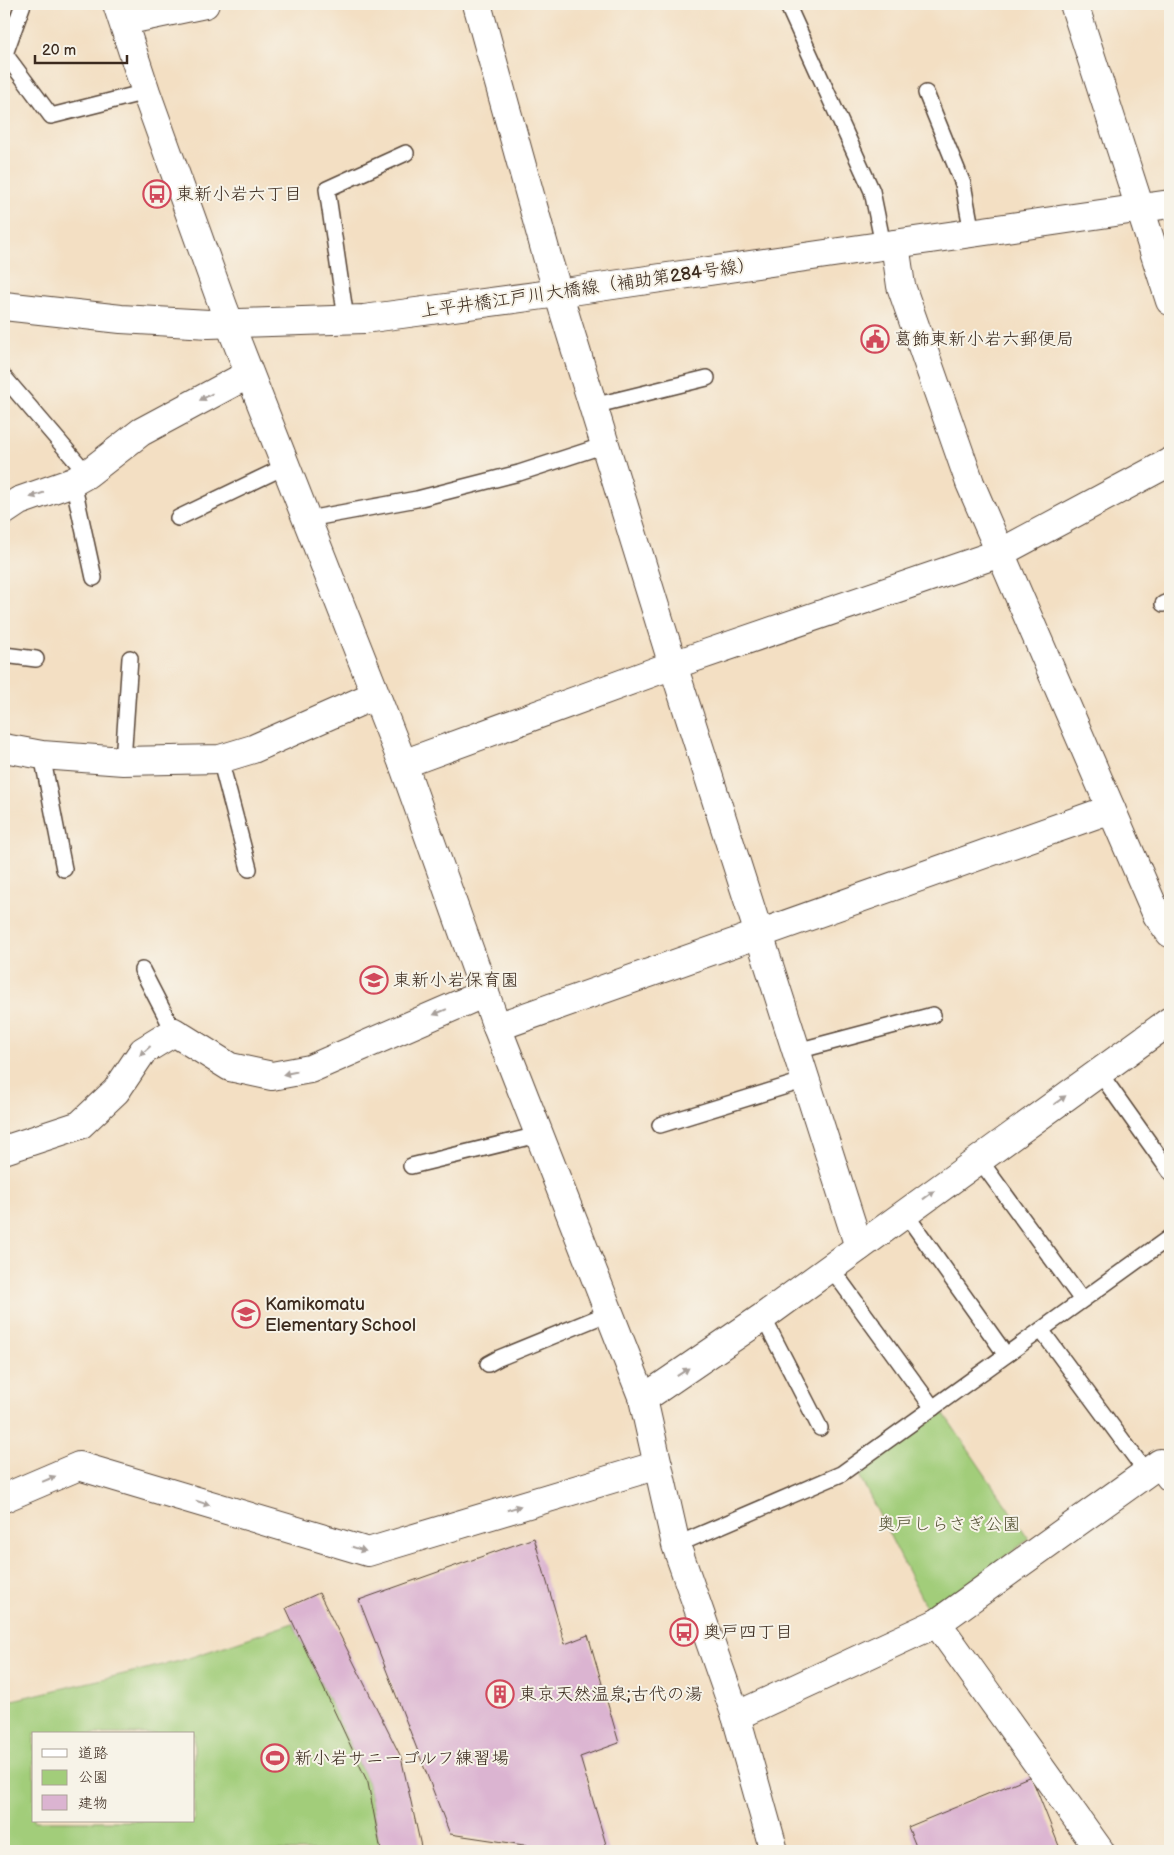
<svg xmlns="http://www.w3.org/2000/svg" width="1174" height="1855" viewBox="0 0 1174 1855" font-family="'Balsamiq Sans','Klee One',sans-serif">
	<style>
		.green { fill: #a2cd7a; stroke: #6e7c4c; fill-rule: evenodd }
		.building { fill: #dbb4d1 }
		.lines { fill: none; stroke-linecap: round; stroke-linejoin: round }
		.service-casing { stroke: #574537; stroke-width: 18 }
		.minor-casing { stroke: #574537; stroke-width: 30 }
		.tertiary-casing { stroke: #574537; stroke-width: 30 }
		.service { stroke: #fff; stroke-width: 15 }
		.minor { stroke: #fff; stroke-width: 28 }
		.tertiary { stroke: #fff; stroke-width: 28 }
		.oneway { fill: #a79f9a }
		.labels { text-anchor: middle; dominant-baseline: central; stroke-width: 4; stroke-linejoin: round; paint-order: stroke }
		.poi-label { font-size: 18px; fill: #3b2a1e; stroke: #f7f3e8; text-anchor: start }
		.street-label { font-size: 18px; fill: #3b2a1e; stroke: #f7f3e8 }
		.park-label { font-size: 18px; fill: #555335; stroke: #f7f3e8 }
	</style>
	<rect width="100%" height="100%" fill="#f7f3e8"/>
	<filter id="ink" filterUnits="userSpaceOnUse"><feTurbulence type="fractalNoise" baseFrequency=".02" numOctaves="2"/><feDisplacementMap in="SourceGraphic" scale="10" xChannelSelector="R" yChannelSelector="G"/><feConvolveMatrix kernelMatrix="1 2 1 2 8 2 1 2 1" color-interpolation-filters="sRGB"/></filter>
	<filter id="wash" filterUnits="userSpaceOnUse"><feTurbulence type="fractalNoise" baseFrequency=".0096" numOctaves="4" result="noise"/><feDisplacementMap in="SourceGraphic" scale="20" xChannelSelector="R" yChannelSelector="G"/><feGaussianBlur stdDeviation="1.12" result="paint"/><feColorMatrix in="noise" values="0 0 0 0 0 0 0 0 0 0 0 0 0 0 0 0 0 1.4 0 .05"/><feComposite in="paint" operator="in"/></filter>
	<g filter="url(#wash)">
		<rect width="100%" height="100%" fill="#f3dfc3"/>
		<!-- green -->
		<g class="green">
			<path d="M942,1411L1029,1539L946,1600L928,1611L858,1473Z"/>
			<path d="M293,1623L368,1783L381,1851H4V1702L180,1661ZM34,1734H194V1821H34Z"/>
		</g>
		<g id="blocks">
			<!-- building -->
			<g class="building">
				<path d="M534,1538L565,1644L588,1635L619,1743L580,1757L608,1851H564L450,1834L359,1600Z"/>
				<path d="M319,1593L401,1757L422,1851H381L368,1783L286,1608Z"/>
				<path d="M1031,1776L1061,1851H918L908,1827Z"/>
			</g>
		</g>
	</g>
	<g filter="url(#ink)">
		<use href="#blocks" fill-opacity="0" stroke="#574537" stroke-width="1"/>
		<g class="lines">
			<!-- service casing -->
			<g class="service-casing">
				<g id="service">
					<path d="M787,4L872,191L883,245"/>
					<path d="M5,54L51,116L146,92"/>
					<path d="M5,54L23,4"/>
					<path d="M926,93L963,184L972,233"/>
					<path d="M346,319L327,189L406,153"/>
					<path d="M4,377L87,474"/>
					<path d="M593,406L707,378"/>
					<path d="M73,482L94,578"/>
					<path d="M178,518L286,466"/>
					<path d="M308,519L417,499L519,473L605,445"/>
					<path d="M1163,604L1170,601"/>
					<path d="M4,655L36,659"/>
					<path d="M42,755L64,869"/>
					<path d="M220,759L249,869"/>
					<path d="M123,761L130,658"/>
					<path d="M142,970L174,1032"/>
					<path d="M797,1051L933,1015"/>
					<path d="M1099,1072L1170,1172"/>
					<path d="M660,1125L806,1080"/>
					<path d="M979,1159L1082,1300"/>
					<path d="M411,1166L538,1135"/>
					<path d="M905,1213L1006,1355"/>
					<path d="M831,1268L933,1408"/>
					<path d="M763,1317L820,1428"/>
					<path d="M1041,1330L1146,1472"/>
					<path d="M488,1364L499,1358L609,1313"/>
					<path d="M676,1545L841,1474L1170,1237"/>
				</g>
			</g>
			<!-- minor casing -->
			<g class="minor-casing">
				<g id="minor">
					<path d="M477,4L548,260L673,665L859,1247"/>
					<path d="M1074,4L1170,301"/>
					<path d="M124,21L205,4"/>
					<path d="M895,244L901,286L970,483L1157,915L1170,933"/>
					<path d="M4,511L19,501L73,482L87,474L141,432L249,374"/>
					<path d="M4,748L42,755L123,761L220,759L253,749L375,695"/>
					<path d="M403,764L673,665L1000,553L1170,462"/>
					<path d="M497,1027L1111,809"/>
					<path d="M4,1150L80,1125L116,1091L143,1051L174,1032L230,1067L272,1076L310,1069L485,993"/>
					<path d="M643,1399L763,1317L1170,1021"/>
					<path d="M4,1498L79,1466L368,1552L658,1465"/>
					<path d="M736,1716L937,1623"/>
					<path d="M1100,1851L937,1623L1160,1463L1170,1477"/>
				</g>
			</g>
			<!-- tertiary casing -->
			<g class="tertiary-casing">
				<g id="tertiary">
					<path d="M117,4L146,92L224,309L403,764L497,1027L643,1399L676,1545L736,1716L774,1851"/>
					<path d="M4,306L121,319L209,324L364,319L558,293L1170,204"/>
				</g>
			</g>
			<!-- service -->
			<use href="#service" class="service"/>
			<!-- minor -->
			<use href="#minor" class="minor"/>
			<!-- tertiary -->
			<use href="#tertiary" class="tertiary"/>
		</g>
		<!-- one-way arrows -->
		<defs><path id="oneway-solid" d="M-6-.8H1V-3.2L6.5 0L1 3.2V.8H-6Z" transform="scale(1.25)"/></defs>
		<g class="oneway">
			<use href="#oneway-solid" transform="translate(206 397) rotate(152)"/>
			<use href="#oneway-solid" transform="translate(37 495) rotate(161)"/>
			<use href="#oneway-solid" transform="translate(440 1012) rotate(157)"/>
			<use href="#oneway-solid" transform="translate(145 1051) rotate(138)"/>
			<use href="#oneway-solid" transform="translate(290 1073) rotate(168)"/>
			<use href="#oneway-solid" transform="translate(1060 1100) rotate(-36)"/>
			<use href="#oneway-solid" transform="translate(929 1195) rotate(-36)"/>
			<use href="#oneway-solid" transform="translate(683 1372) rotate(-34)"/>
			<use href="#oneway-solid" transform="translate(49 1479) rotate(-23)"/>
			<use href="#oneway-solid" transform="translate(203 1503) rotate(17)"/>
			<use href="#oneway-solid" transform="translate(514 1508) rotate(-17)"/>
			<use href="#oneway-solid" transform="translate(359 1549) rotate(17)"/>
		</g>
	</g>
	<!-- icons -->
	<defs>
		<g id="bus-ring" transform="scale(1.4375)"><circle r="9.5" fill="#f7f3e8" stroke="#d1495b" stroke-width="1.5"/><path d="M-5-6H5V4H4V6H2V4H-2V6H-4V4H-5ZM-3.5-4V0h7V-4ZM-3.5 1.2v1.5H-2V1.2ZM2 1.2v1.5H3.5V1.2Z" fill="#d1495b"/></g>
		<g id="civic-ring" transform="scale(1.4375)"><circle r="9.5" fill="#f7f3e8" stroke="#d1495b" stroke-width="1.5"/><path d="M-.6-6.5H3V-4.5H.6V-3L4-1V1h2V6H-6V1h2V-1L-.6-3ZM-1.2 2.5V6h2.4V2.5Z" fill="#d1495b"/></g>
		<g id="school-ring" transform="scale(1.4375)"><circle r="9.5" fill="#f7f3e8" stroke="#d1495b" stroke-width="1.5"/><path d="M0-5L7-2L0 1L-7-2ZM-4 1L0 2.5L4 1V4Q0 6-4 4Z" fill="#d1495b"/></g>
		<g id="building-ring" transform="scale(1.4375)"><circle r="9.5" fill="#f7f3e8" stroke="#d1495b" stroke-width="1.5"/><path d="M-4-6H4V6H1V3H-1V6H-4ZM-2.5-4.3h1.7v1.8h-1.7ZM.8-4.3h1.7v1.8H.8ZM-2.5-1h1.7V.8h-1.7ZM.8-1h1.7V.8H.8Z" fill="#d1495b"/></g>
		<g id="stadium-ring" transform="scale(1.4375)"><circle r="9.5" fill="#f7f3e8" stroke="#d1495b" stroke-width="1.5"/><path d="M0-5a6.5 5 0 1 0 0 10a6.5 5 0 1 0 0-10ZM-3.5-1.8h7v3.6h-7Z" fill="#d1495b"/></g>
	</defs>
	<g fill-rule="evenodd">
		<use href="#bus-ring" x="157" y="194"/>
		<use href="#civic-ring" x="875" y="339"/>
		<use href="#school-ring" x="374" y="980"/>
		<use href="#school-ring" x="246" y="1314"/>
		<use href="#bus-ring" x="684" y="1632"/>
		<use href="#building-ring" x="500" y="1694"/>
		<use href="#stadium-ring" x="275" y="1758"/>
	</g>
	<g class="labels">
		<!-- poi labels -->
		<g class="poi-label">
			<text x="176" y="194">東新小岩六丁目</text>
			<text x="894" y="339">葛飾東新小岩六郵便局</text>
			<text x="393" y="980">東新小岩保育園</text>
			<text x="265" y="1304">Kamikomatu<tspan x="265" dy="21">Elementary School</tspan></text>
			<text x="703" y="1632">奥戸四丁目</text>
			<text x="519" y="1694">東京天然温泉;古代の湯</text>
			<text x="294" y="1758">新小岩サニーゴルフ練習場</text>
		</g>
		<!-- street labels -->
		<g class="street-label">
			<text transform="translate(588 288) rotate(-8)">上平井橋江戸川大橋線（補助第284号線）</text>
		</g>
		<!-- park labels -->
		<g class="park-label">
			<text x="949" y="1524">奥戸しらさぎ公園</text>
		</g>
	</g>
	<!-- margin -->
	<rect width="1174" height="1855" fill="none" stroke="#f7f3e8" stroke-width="20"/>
	<!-- legend -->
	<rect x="32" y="1732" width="162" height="90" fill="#f7f3e8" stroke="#aca397"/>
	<rect x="42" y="1749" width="25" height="8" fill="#ffffff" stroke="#aca397"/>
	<text x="78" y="1758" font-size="15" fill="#3b2a1e">道路</text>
	<rect x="42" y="1770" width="25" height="15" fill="#a2cd7a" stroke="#aca397"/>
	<text x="78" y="1782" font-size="15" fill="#3b2a1e">公園</text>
	<rect x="42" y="1795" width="25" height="15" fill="#dbb4d1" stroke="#aca397"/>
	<text x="78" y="1808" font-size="15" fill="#3b2a1e">建物</text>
	<!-- scale -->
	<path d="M35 55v8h92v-8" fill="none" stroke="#3b2a1e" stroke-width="2.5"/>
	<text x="42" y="55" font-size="15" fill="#3b2a1e" stroke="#f7f3e8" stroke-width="4" paint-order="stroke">20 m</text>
</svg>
